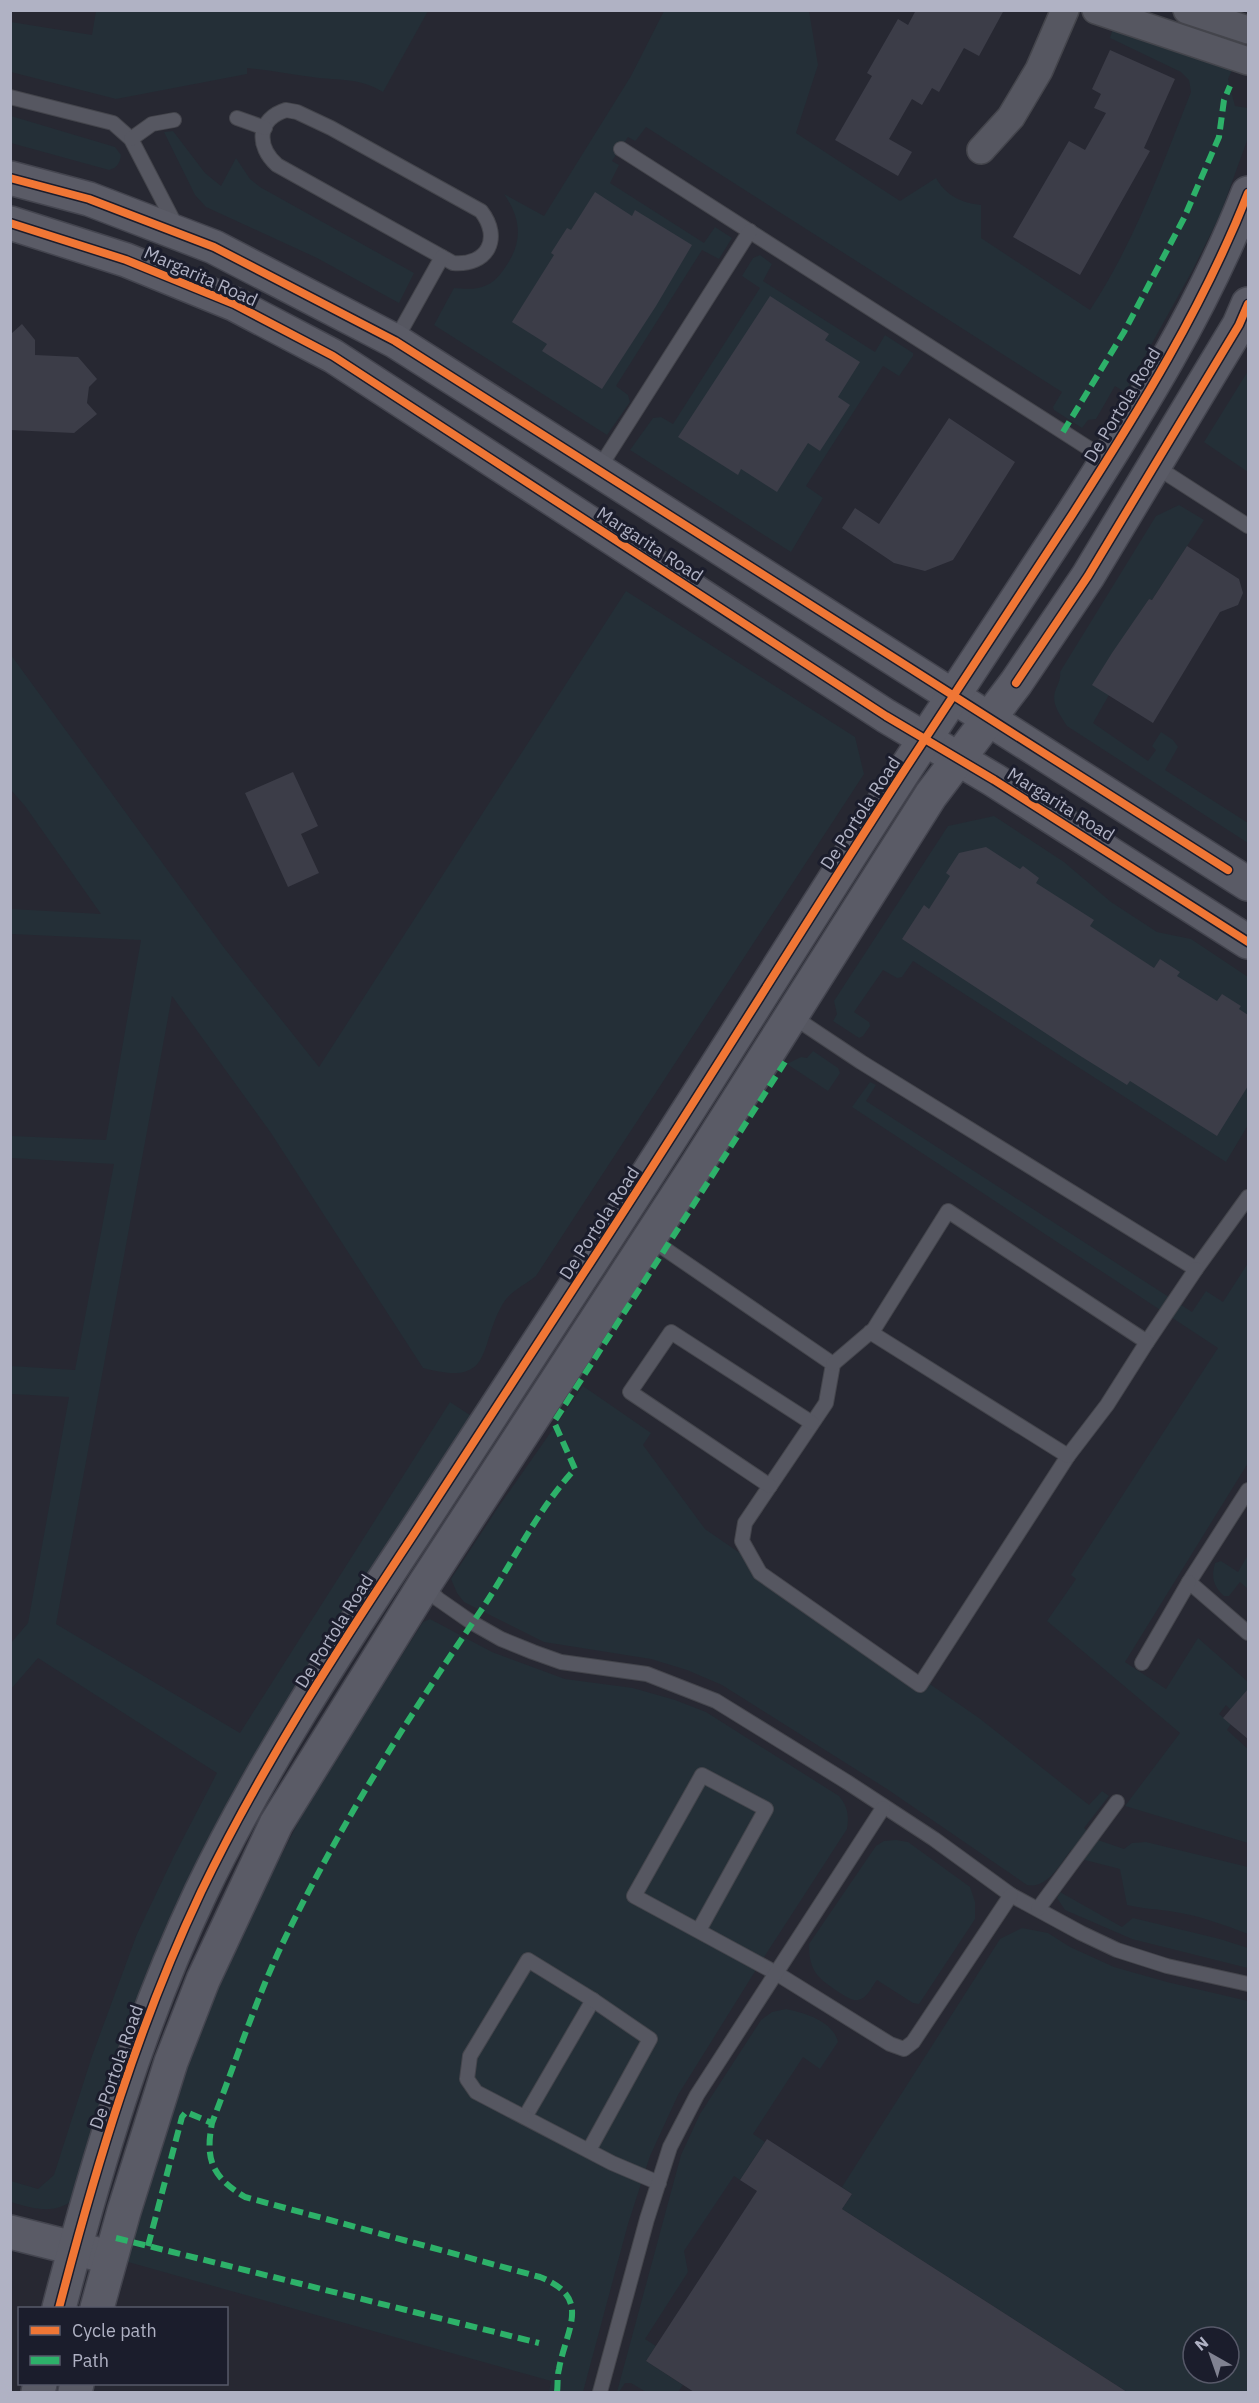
<svg xmlns="http://www.w3.org/2000/svg" width="1259" height="2403" viewBox="0 0 1259 2403" font-family="'IBM Plex Sans',sans-serif">
	<style>
		.green { fill: #242f37; fill-rule: evenodd }
		.building { fill: #3c3d48 }
		.lines { fill: none; stroke-linecap: round; stroke-linejoin: round }
		.lane-casing { stroke: #44454c; stroke-width: 16 }
		.street-casing { stroke: #44454c; stroke-width: 30 }
		.secondary-casing { stroke: #44454f; stroke-width: 36 }
		.lane { stroke: #565761; stroke-width: 14 }
		.street { stroke: #565761; stroke-width: 27 }
		.secondary { stroke: #5a5b66; stroke-width: 33 }
		.quiet { stroke: #2db169; stroke-width: 6; stroke-dasharray: 12 6; stroke-linecap: butt }
		.cycleway-casing { stroke: #1b1d2c; stroke-width: 11 }
		.cycleway { stroke: #f07635; stroke-width: 8 }
		.labels { text-anchor: middle; dominant-baseline: central; stroke-width: 6; stroke-linejoin: round; paint-order: stroke }
		.street-label { font-size: 18px; fill: #b0b2c4; stroke: #1b1d2c }
	</style>
	<rect width="100%" height="100%" fill="#272832"/>
	<!-- green -->
	<g class="green">
		<path d="M96,11V10L428,11L383,92C359,77 339,81 312,77C290,74 269,70 247,68V74L116,99L11,72V22L92,35Z"/>
		<path d="M664,11H809L818,65L796,133L900,201L936,178C946,196 962,203 981,205V238L1090,310C1134,243 1162,166 1191,92L1189,80L1181,72L1110,38L1113,28L1234,66L1228,79L1235,106L1248,108V138L1220,215L1192,271L1125,392L1115,386L1096,419L1088,420L1082,428L1054,410L1053,407L1062,392L646,127L637,139L635,141L628,137L612,161L619,165L610,183L704,243L715,227L732,238L719,259L702,250L616,386L628,395L630,402L607,435L434,325L454,288C464,289 478,290 487,285C494,282 500,275 504,269C523,243 522,220 504,194L544,216L631,76Z"/>
		<path d="M11,116L115,147L121,155C120,163 117,168 109,170L11,143Z"/>
		<path d="M173,131L205,173L221,186L236,158L250,179L260,187L414,273L399,303L317,258L206,207L195,195L164,132Z"/>
		<path d="M760,255L772,264L763,281L875,352L885,335L913,353V356L899,376L883,366L806,486L823,498L791,552L630,450L653,418L661,417L673,424L760,288L742,276L753,258Z"/>
		<path d="M1248,371V472L1204,442Z"/>
		<path d="M1179,505L1204,520L1152,600L1149,599L1093,685L1109,695L1093,723L1148,761L1156,750L1152,746L1161,732L1173,740L1178,747L1165,770L1248,823V843L1067,726C1061,716 1051,704 1055,692C1057,685 1061,680 1060,672L1156,516Z"/>
		<path d="M626,591L855,737L864,774L536,1276C526,1284 510,1292 504,1302C477,1345 497,1388 423,1368L271,1133L172,996L56,1624L240,1733L450,1402L476,1419L346,1615L75,2199C53,2215 35,2209 11,2202V2181L38,2189L54,2175L92,2056L137,1934L174,1856L217,1773L38,1658L11,1689V1643L28,1623L69,1397L11,1394V1366L75,1370L114,1164L11,1158V1136L106,1140L141,940L11,934V909L101,914L25,806L11,790V655L225,949L319,1067Z"/>
		<path d="M994,816L1064,862L1111,902L1157,932L1191,939L1248,977V1125L1226,1162L913,961L902,977L897,978L883,970L854,1012L869,1022L870,1026L863,1036L859,1038L833,1021L837,1014L834,1001L948,826Z"/>
		<path d="M813,1051L838,1068L840,1073L828,1091L787,1064L801,1057L807,1058Z"/>
		<path d="M870,1082L876,1085L866,1101L1192,1312L1206,1291L1223,1302L1248,1263V1463L1125,1662L1166,1689L1198,1638L1248,1682V1689L1231,1710L1226,1705L1219,1714L1231,1724L1227,1730L1248,1749V1843L1125,1806L1180,1733L1047,1621L1076,1579L1071,1575L1218,1348L852,1107Z"/>
		<path d="M583,1386L651,1433L643,1445L705,1529L979,1718L1089,1805L1102,1791L1109,1796L1084,1828L1098,1840L1124,1849L1132,1843L1146,1842L1248,1867V1934C1225,1925 1200,1916 1175,1912C1159,1909 1143,1909 1127,1905L1120,1869L1085,1860L1071,1850C1060,1864 1048,1889 1027,1885L887,1789L722,1685L687,1670L651,1659L544,1642L464,1602L457,1593L451,1579L499,1506Z"/>
		<path d="M1248,1555V1589L1240,1582L1229,1596H1224C1213,1586 1211,1577 1215,1563L1221,1561L1238,1572Z"/>
		<path d="M430,1619L492,1652L565,1679L633,1688L675,1700L706,1712L839,1796C848,1807 849,1815 847,1829L759,1965L678,2095L650,2156L628,2224L583,2392H549L551,2381L121,2260L174,2085L245,1925L313,1794L423,1622Z"/>
		<path d="M896,1840L908,1842L970,1887L975,1902V1919L919,2004L913,2003L877,1980C872,1986 867,1999 858,2000C852,2001 845,1996 840,1993C818,1978 809,1972 809,1944L876,1846L884,1841Z"/>
		<path d="M1060,1892L1122,1927L1133,1918L1220,1939L1248,1948V1968L1132,1939L1065,1910L1057,1898Z"/>
		<path d="M1022,1928L1048,1933L1070,1947L1114,1967L1167,1982L1248,2001V2392H1127L842,2209L852,2194L842,2187L1000,1939ZM1193,2337H1229V2373H1193Z"/>
		<path d="M786,2009C805,2013 833,2021 838,2042L820,2069L803,2057L753,2134L765,2142L740,2180L734,2176L684,2251L688,2272L645,2339L656,2346L646,2361L683,2385L678,2392H646L631,2383H625L619,2392H617L681,2155L700,2114L761,2020L772,2012Z"/>
	</g>
	<!-- building -->
	<g class="building">
		<path d="M916,10H1004L979,56L964,48L939,92L932,88L922,105L912,99L889,139L912,152L898,176L835,140L872,76L867,73L898,19L908,25Z"/>
		<path d="M1110,50L1175,79L1144,148L1150,151L1080,275L1013,237L1069,141L1085,150L1106,113L1094,108L1101,94L1092,89Z"/>
		<path d="M595,192L632,216L635,210L692,245L656,306L602,389L542,351L547,344L512,322L554,255L551,253L567,228L571,230Z"/>
		<path d="M770,296L829,334L825,340L860,362L838,397L850,405L820,451L808,443L777,492L741,469L738,475L678,437Z"/>
		<path d="M22,324L35,340V355L78,357L97,379L89,387L87,403L97,414L74,433L10,430L12,333Z"/>
		<path d="M949,418L1015,462L953,560L925,571L894,563L842,528L855,508L879,524Z"/>
		<path d="M1187,546L1239,579L1243,593L1238,605L1220,612L1153,723L1092,685L1112,653L1149,599L1152,600Z"/>
		<path d="M293,772L318,826L301,834L319,873L288,887L245,793Z"/>
		<path d="M986,847L1020,869L1023,866L1039,878L1036,883L1094,920L1090,926L1154,968L1160,959L1180,972L1177,976L1217,1001L1222,994L1241,1006L1239,1009L1248,1015V1086L1217,1136L1130,1081L1127,1085L1082,1057L902,939L924,905L929,909L950,876L946,873L959,853Z"/>
		<path d="M1248,1689V1739L1223,1718Z"/>
		<path d="M767,2139L852,2194L842,2209L1127,2392H694L646,2361L757,2191L740,2180Z"/>
	</g>
	<g class="lines">
		<!-- lane casing -->
		<g class="lane-casing">
			<g id="lane">
				<path d="M10,97L113,123L131,139L176,226"/>
				<path d="M286,110L297,112L331,128L481,211C502,238 488,266 453,263L277,165C256,146 257,119 286,110Z"/>
				<path d="M237,118L265,128"/>
				<path d="M131,139L152,124L174,120"/>
				<path d="M621,149L1107,460"/>
				<path d="M395,341L442,257"/>
				<path d="M1155,466L1248,526"/>
				<path d="M598,470L750,231"/>
				<path d="M792,1016L861,1062L1196,1269L1248,1197"/>
				<path d="M649,1238L833,1364L826,1403L745,1523L742,1541L760,1573L920,1685L1068,1456"/>
				<path d="M1147,1342L1196,1269"/>
				<path d="M833,1364L874,1329L948,1211L1147,1342L1107,1405L1068,1456L870,1332"/>
				<path d="M770,1486L630,1392L671,1332L812,1423"/>
				<path d="M1248,1490L1189,1582L1248,1633"/>
				<path d="M424,1585L438,1599L471,1622L501,1639L533,1652L561,1662L647,1674L716,1701L847,1782L934,1839L1011,1895L1081,1933L1117,1950L1167,1966L1248,1984"/>
				<path d="M1142,1663L1189,1582"/>
				<path d="M1038,1909L1117,1802"/>
				<path d="M699,1930L766,1809L702,1775L634,1896L776,1973L890,2044L904,2049L913,2042L1011,1895"/>
				<path d="M525,2117L593,2000"/>
				<path d="M589,2150L650,2039L593,2000L528,1960L470,2056L467,2079L476,2092L612,2163L659,2183"/>
				<path d="M600,2392L647,2219L670,2147L697,2095L883,1808"/>
			</g>
		</g>
		<!-- street casing -->
		<g class="street-casing">
			<g id="street">
				<path d="M1096,10L1248,61"/>
				<path d="M1187,10L1248,30"/>
				<path d="M981,150L1011,117L1039,70L1065,10"/>
			</g>
		</g>
		<!-- secondary casing -->
		<g class="secondary-casing">
			<g id="secondary">
				<path d="M10,178L89,199L214,247L395,341L1248,884"/>
				<path d="M10,223L126,260L234,304L333,356L886,716L994,780L1248,942"/>
				<path d="M10,2232L97,2254"/>
				<path d="M59,2308C96,2166 138,2025 201,1892C261,1767 338,1649 414,1534C470,1449 525,1363 581,1277C691,1110 795,939 904,771C960,686 1016,601 1072,515C1138,412 1203,308 1248,193"/>
				<path d="M97,2308L124,2211L171,2062L203,1980L276,1824L424,1585L697,1165L931,795L1016,683L1088,576L1239,325L1248,304"/>
				<path d="M38,2392L40,2384"/>
				<path d="M75,2392L77,2384"/>
			</g>
		</g>
		<!-- lane -->
		<use href="#lane" class="lane"/>
		<!-- street -->
		<use href="#street" class="street"/>
		<!-- secondary -->
		<use href="#secondary" class="secondary"/>
		<!-- quiet -->
		<g class="quiet">
			<path d="M1063,432L1124,332L1184,218L1219,137L1224,100L1230,86"/>
			<path d="M116,2238L539,2343"/>
			<path d="M148,2246L182,2117L186,2112L212,2123"/>
			<path d="M557,2392C558,2385 557,2376 559,2369C566,2329 593,2298 540,2277L245,2197C212,2177 205,2160 212,2123C234,2066 253,2008 278,1953C335,1832 407,1719 482,1609C513,1562 537,1510 575,1469L554,1422L785,1062"/>
		</g>
		<!-- cycleway casing -->
		<g class="cycleway-casing">
			<g id="cycleway">
				<path d="M10,178L89,199L214,247L395,341L1228,870"/>
				<path d="M10,223L126,260L234,304L333,356L886,716L994,780L1248,942"/>
				<path d="M1016,683L1088,576L1239,325L1248,304"/>
				<path d="M59,2308C96,2166 138,2025 201,1892C261,1767 338,1649 414,1534C470,1449 525,1363 581,1277C691,1110 795,939 904,771C960,686 1016,601 1072,515C1138,412 1203,308 1248,193"/>
			</g>
		</g>
		<!-- cycleway -->
		<use href="#cycleway" class="cycleway"/>
	</g>
	<g class="labels">
		<!-- street labels -->
		<g class="street-label">
			<text transform="translate(201 276) rotate(24)">Margarita Road</text>
			<text transform="translate(1122 405) rotate(-59)">De Portola Road</text>
			<text transform="translate(650 544) rotate(33)">Margarita Road</text>
			<text transform="translate(1061 804) rotate(32)">Margarita Road</text>
			<text transform="translate(860 813) rotate(-57)">De Portola Road</text>
			<text transform="translate(599 1223) rotate(-57)">De Portola Road</text>
			<text transform="translate(334 1631) rotate(-58)">De Portola Road</text>
			<text transform="translate(116 2067) rotate(-71)">De Portola Road</text>
		</g>
	</g>
	<!-- border -->
	<rect width="1259" height="2403" fill="none" stroke="#b0b2c4" stroke-width="24"/>
	<!-- legend -->
	<rect x="18" y="2307" width="210" height="78" fill="#1b1d2c" stroke="#575969" stroke-width="1.5"/>
	<rect x="30" y="2326" width="30" height="9" fill="#f07635" stroke="#575969" stroke-width="1.5"/>
	<text x="72" y="2337" font-size="18" fill="#b0b2c4">Cycle path</text>
	<rect x="30" y="2356" width="30" height="9" fill="#2db169" stroke="#575969" stroke-width="1.5"/>
	<text x="72" y="2367" font-size="18" fill="#b0b2c4">Path</text>
	<!-- north arrow -->
	<g transform="translate(1211 2355) rotate(320)"><circle r="28" fill="#1b1d2c" stroke="#575969" stroke-width="1.5"/>
	<path d="M0-4.5L10 22L0 15L-10 22Z" fill="#808291"/>
	<text y="-9" font-size="16" font-weight="bold" text-anchor="middle" fill="#b0b2c4">N</text>
	</g>
</svg>
